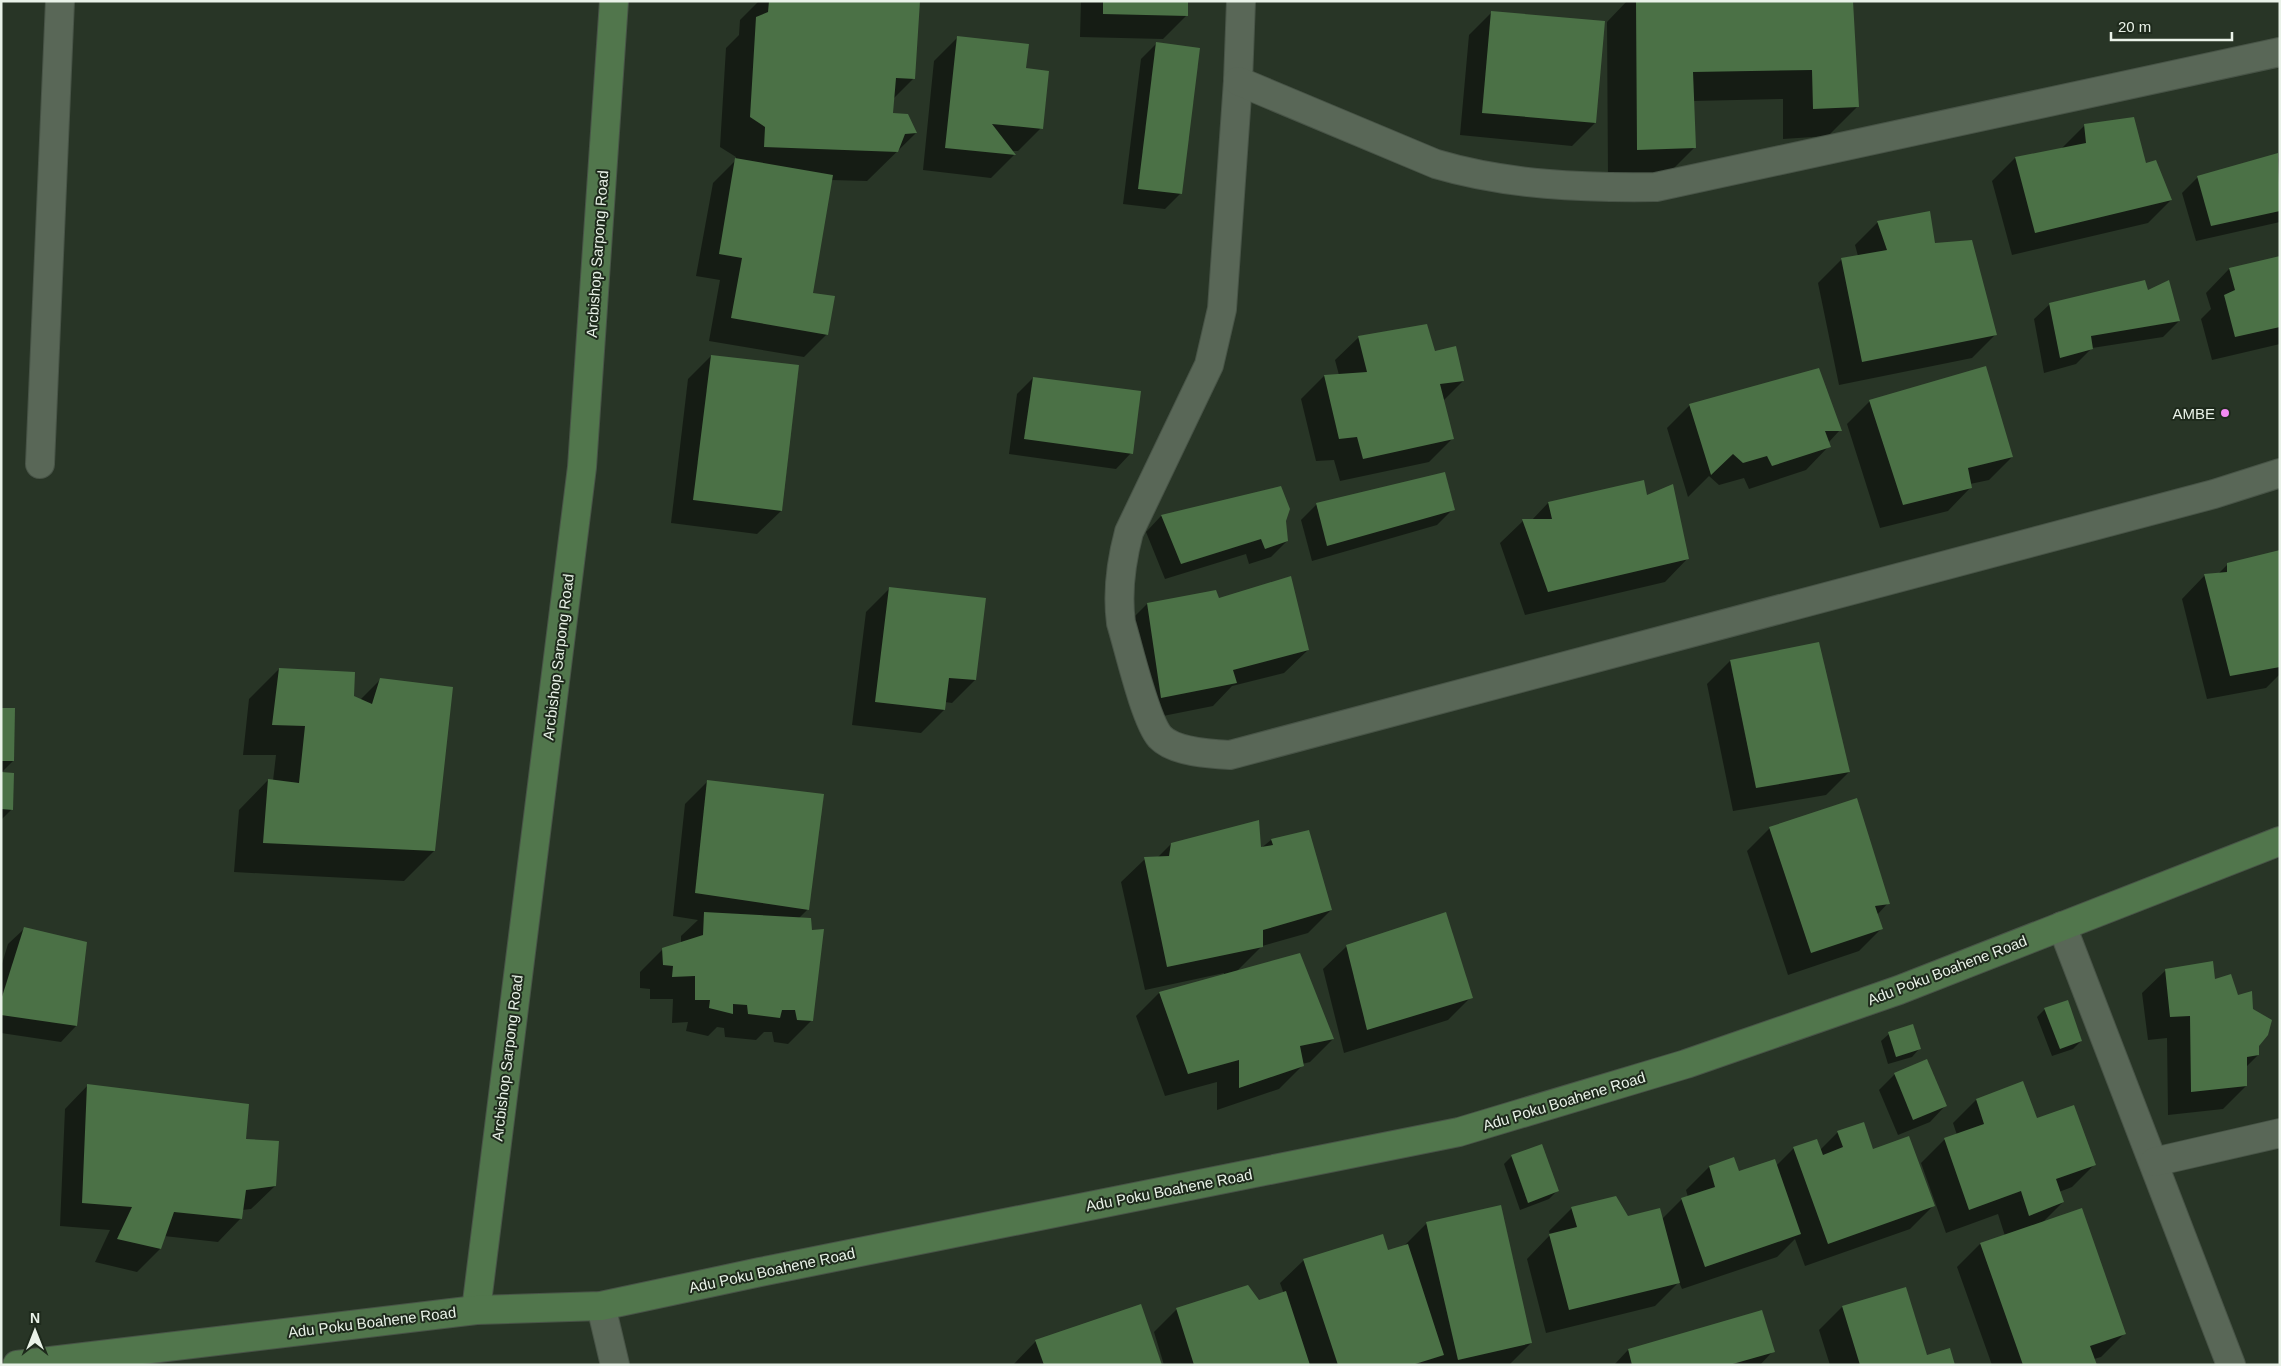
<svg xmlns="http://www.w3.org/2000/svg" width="2281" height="1366" viewBox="0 0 2281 1366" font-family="Arial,sans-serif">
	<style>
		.shadow { fill: #0007 }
		.building { fill: #4b7146 }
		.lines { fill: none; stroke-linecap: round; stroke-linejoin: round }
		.street-casing { stroke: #485447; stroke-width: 30 }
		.secondary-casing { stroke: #485447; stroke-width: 30 }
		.street { stroke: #596757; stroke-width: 28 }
		.secondary { stroke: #51764c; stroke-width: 28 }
		.poi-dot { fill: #f28af2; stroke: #1e2a1c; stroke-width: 2 }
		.labels { text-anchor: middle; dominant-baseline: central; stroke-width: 4; stroke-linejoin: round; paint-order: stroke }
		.street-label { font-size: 15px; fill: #e9f2e8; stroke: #1e2a1c }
		.poi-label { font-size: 15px; fill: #e9f2e8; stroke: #1e2a1c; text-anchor: end }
	</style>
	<rect width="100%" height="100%" fill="#283526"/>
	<!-- shadow -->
	<g class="shadow">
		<path d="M759,1H919L913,79L893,99L892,114L916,133L867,181L831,180L811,294L827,334L804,357L709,341L720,280L696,276L713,183L736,160V157L720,147L726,48L739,35L740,20Z"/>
		<path d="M1081,1H1187L1186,16L1163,39L1080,37Z"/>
		<path d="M1627,1H1852L1858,106L1828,136L1783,139V99L1693,101L1695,147L1665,177L1608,180L1607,22Z"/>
		<path d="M1492,12L1595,123L1572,146L1460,135L1469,35Z"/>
		<path d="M957,38L1025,70L1041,128L1018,151H1011L1014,155L991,178L923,170L934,61Z"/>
		<path d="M1156,44L1181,193L1165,209L1123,204L1141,59Z"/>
		<path d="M2085,125L2145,165L2171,200L2148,223L2012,255L1992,181L2015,158L2061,149Z"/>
		<path d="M2277,154L2280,162V222L2196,241L2182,193L2198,177Z"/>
		<path d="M1878,222L1934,244L1995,335L1972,358L1839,385L1818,283L1842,259L1858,256L1855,245Z"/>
		<path d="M2280,257V344L2212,360L2201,319L2211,309L2206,293L2229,269Z"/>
		<path d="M2147,292L2179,321L2163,337L2092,348L2076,364L2044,373L2034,319L2050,304Z"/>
		<path d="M1359,337L1434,352L1463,381L1443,401L1452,439L1429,462L1340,481L1334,460L1316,461L1301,399L1324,376L1339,375L1335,360Z"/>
		<path d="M711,356L781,511L757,534L671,523L688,379Z"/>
		<path d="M1033,378L1131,453L1116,469L1009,454L1017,394Z"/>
		<path d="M1870,401L2012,457L1989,480L1970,484L1971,487L1948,511L1880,528L1847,424Z"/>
		<path d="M1690,405L1840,430L1828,443L1829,446L1806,470L1749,489L1744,478L1719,485L1709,476L1688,497L1667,428Z"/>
		<path d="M1281,487L1287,541L1271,557L1249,564L1246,554L1165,579L1146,532L1161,516Z"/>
		<path d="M1646,497L1688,558L1665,582L1525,615L1500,543L1523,521H1531L1548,503Z"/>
		<path d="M1317,504L1453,509L1437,525L1312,561L1301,520Z"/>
		<path d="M2280,552V674L2266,688L2207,699L2182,599L2205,575L2218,574L2228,564Z"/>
		<path d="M890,588L975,680L952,703L945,702L944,710L921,733L852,725L866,612Z"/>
		<path d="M1218,600L1308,650L1284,673L1232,686L1213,706L1138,721L1124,627L1147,604Z"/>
		<path d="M1818,644L1849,772L1826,795L1733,811L1707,684L1730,661Z"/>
		<path d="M279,669L360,700L380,680L434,851L404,881L234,872L239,810L268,780L273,781L276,755H243L249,699Z"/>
		<path d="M1,709L13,761L1,773Z"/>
		<path d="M1,774L12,809L1,820Z"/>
		<path d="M708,781L823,795L807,910L798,919L811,1021L788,1044L774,1042L772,1032H764L756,1040L725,1037L724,1028L717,1027L708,1036L686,1031L688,1022L672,1023L673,999H650V989L640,988V972L663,949L681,943V936L698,920L673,916L685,804Z"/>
		<path d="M1770,828L1888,903L1877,915L1882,928L1859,951L1788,975L1747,851Z"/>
		<path d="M1271,840L1331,910L1308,933L1262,946L1237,971L1333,1039L1310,1062L1302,1064V1066L1279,1089L1217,1110V1082L1165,1096L1136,1016L1159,993L1224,975V973L1145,990L1121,882L1145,859L1157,858L1171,844L1260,849Z"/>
		<path d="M24,929L76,1026L61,1042L1,1033V967L8,944Z"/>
		<path d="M1347,946L1471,997L1448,1020L1344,1053L1323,969Z"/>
		<path d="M2166,970L2214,981L2252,1010L2258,1055L2246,1067V1086L2223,1109L2168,1115L2167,1038L2148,1040L2142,993Z"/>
		<path d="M2045,1009L2081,1041L2073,1049L2052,1056L2037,1017Z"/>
		<path d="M1889,1034L1919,1049L1912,1057L1888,1064L1881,1041Z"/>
		<path d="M1895,1074L1945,1106L1930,1122L1898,1135L1879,1090Z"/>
		<path d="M88,1085L245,1140L275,1186L251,1209L242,1210L241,1218L218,1242L164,1236L160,1249L137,1272L95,1262L110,1230L60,1226L65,1109Z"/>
		<path d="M1976,1100L2037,1120L2095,1164L2072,1187L2059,1192L2063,1202L2042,1223L2125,1333L2101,1357L2094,1359L2096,1365H1992L1957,1267L1980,1244L2005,1236L1998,1214L1946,1233L1921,1163L1944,1140L1957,1135L1953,1123Z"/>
		<path d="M1838,1132L1872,1150L1933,1206L1910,1229L1805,1266L1795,1239L1777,1257L1682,1289L1679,1282L1655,1306L1546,1333L1527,1259L1550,1235L1549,1231L1572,1208L1627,1217L1662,1219L1682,1199L1688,1197L1686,1190L1709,1167L1738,1172L1776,1166L1794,1148L1820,1150Z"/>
		<path d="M1512,1156L1557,1191L1549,1199L1520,1210L1504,1164Z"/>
		<path d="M1427,1223L1531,1343L1509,1365H1164L1154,1332L1177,1309L1258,1302L1284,1294L1280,1283L1304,1260L1387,1251L1404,1246Z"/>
		<path d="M1905,1288L1927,1357L1954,1365H1830L1819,1330L1842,1307Z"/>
		<path d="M1762,1312L1773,1351L1760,1365H1614L1628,1350Z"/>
		<path d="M1036,1341L1160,1365H1013Z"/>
	</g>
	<!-- building -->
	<g class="building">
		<path d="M769,1H920L915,79L896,78L893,113L908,114L917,133L905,134L898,152L764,147L765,127L750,117L756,17L768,12Z"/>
		<path d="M1103,1H1188V16L1103,14Z"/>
		<path d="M1636,1H1853L1859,107L1813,109L1812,70L1693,72L1696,148L1637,150Z"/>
		<path d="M1491,11L1605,21L1596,123L1482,113Z"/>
		<path d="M957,36L1029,44L1026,68L1049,71L1043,129L992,124L1016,155L945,148Z"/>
		<path d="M1156,42L1200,48L1182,194L1138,189Z"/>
		<path d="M2134,117L2146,163L2156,160L2172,200L2035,233L2015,157L2086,143L2084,124Z"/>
		<path d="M2278,153L2280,211L2211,226L2197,176Z"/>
		<path d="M735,158L833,175L813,293L835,296L828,335L731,318L742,258L719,254Z"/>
		<path d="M1930,211L1935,243L1972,240L1997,335L1862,362L1841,258L1887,250L1877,221Z"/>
		<path d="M2280,256V327L2235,337L2224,295L2235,290L2229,268Z"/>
		<path d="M2145,280L2148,290L2169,280L2180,321L2091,336L2093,349L2060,358L2049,303Z"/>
		<path d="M1427,324L1435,351L1456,346L1464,381L1440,384L1454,439L1363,459L1357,437L1339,439L1324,375L1367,372L1358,336Z"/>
		<path d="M711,355L799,365L782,511L693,500Z"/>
		<path d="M1986,366L2013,457L1968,468L1972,488L1903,505L1869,400Z"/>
		<path d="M1819,368L1842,431H1825L1831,447L1772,466L1767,456L1743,463L1733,454L1711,475L1689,404Z"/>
		<path d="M1033,377L1141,391L1133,454L1024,439Z"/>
		<path d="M1445,472L1455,510L1327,546L1316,503Z"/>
		<path d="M1644,480L1647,495L1673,484L1689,559L1548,592L1522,519H1552L1548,502Z"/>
		<path d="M1281,486L1290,509L1286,521L1288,541L1265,549L1261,539L1181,564L1161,515Z"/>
		<path d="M2280,550V667L2230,676L2204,574L2227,572V563Z"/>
		<path d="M1291,576L1309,650L1233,670L1237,683L1161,698L1147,603L1216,590L1219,598Z"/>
		<path d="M889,587L986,598L976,680L949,678L945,710L875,702Z"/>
		<path d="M1819,642L1850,772L1756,788L1730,660Z"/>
		<path d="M279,668L355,672L354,696L372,704L380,678L453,687L435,851L263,843L268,779L299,783L305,726L272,725Z"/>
		<path d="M1,708H15L14,761H1Z"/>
		<path d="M1,772L14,773L13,810L1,809Z"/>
		<path d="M707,780L824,794L809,910L695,893Z"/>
		<path d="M1857,798L1890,904L1875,906L1883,929L1811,953L1769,827Z"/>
		<path d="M1259,820L1261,847L1273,845L1271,839L1309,830L1332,910L1263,930V947L1167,967L1144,857L1169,856L1171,843Z"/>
		<path d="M704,912L811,918L812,930L824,929L813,1021L797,1020L795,1010H782L780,1018L748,1014L747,1005L733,1004V1014L709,1008L710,1000H695V976L672,977L673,966L663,965L662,948L703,935Z"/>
		<path d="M1446,912L1473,998L1367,1030L1346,945Z"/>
		<path d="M24,927L87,942L77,1026L1,1015V1000Z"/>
		<path d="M1300,953L1334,1039L1300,1046L1304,1066L1239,1088V1060L1188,1074L1159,992Z"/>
		<path d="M2213,961L2215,979L2231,974L2238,995L2252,991L2253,1009L2272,1020L2268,1035L2259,1046V1055L2247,1057V1086L2191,1092L2190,1016L2170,1017L2165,969Z"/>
		<path d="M2068,1000L2082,1041L2060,1049L2044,1008Z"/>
		<path d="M1913,1024L1921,1049L1896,1057L1888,1032Z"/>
		<path d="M1927,1059L1947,1106L1913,1120L1894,1073Z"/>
		<path d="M2023,1081L2037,1118L2074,1105L2096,1165L2056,1179L2064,1202L2029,1216L2021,1191L1969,1210L1944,1138L1984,1124L1976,1099Z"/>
		<path d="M87,1084L249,1104L246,1139L279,1141L276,1186L246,1190L242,1219L174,1212L161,1249L117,1239L132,1207L82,1203Z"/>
		<path d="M1864,1122L1873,1149L1909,1136L1935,1206L1828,1244L1793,1147L1817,1139L1823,1155L1843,1147L1837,1131Z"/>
		<path d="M1542,1144L1559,1191L1528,1203L1511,1155Z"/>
		<path d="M1734,1157L1739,1171L1775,1159L1801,1234L1705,1267L1681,1198L1715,1187L1709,1166Z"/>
		<path d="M1616,1196L1628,1216L1660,1208L1680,1283L1569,1310L1549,1234L1577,1227L1571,1207Z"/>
		<path d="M1501,1205L1532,1343L1458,1360L1426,1222Z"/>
		<path d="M2082,1208L2126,1334L2090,1346L2097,1365H2023L1980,1243Z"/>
		<path d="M1383,1234L1388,1250L1408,1244L1444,1355L1412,1365H1338L1303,1259Z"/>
		<path d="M1248,1285L1259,1300L1286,1291L1310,1365H1194L1176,1308Z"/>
		<path d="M1906,1287L1927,1355L1950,1348L1955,1365H1860L1842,1306Z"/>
		<path d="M1141,1304L1162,1365H1044L1035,1340Z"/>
		<path d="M1762,1310L1775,1352L1729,1365H1632L1628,1349Z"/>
	</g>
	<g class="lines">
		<!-- street casing -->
		<g class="street-casing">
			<g id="street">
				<path d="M1241,1L1238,81L1222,309L1209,365L1129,532C1121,562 1117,593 1121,623C1129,649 1145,720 1160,737C1174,752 1211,754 1230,755L2214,494L2280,473"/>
				<path d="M1238,81L1436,164C1507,185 1583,188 1656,187L2280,52"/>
				<path d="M40,464L60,1"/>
				<path d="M2062,926L2231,1365"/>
				<path d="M2154,1162L2280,1133"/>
				<path d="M601,1306L615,1365"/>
			</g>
		</g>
		<!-- secondary casing -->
		<g class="secondary-casing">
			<g id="secondary">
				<path d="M476,1310L582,467L614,1"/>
				<path d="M17,1365L476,1310L601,1306L760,1272L1459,1132L1686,1064L1899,990L2280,841"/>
			</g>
		</g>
		<!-- street -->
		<use href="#street" class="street"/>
		<!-- secondary -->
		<use href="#secondary" class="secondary"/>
	</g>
	<!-- markers -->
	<circle class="poi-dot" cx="2225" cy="413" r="5"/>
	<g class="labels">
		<!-- street labels -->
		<g class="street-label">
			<text transform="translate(597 254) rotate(-86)">Arcbishop Sarpong Road</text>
			<text transform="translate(558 657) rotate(-83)">Arcbishop Sarpong Road</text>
			<text transform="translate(1947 970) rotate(-21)">Adu Poku Boahene Road</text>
			<text transform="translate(507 1058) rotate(-83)">Arcbishop Sarpong Road</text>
			<text transform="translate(1564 1101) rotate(-17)">Adu Poku Boahene Road</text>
			<text transform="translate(1169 1190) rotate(-11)">Adu Poku Boahene Road</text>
			<text transform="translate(772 1270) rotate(-12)">Adu Poku Boahene Road</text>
			<text transform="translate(372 1322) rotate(-7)">Adu Poku Boahene Road</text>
		</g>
		<!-- poi labels -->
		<g class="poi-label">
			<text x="2215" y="413">AMBE</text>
		</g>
	</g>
	<!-- border -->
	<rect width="2281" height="1366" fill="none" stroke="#e9f2e8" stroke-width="5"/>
	<!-- north arrow -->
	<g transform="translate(35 1331)" stroke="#1e2a1c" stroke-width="4" paint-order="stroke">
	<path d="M0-4L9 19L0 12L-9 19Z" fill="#e9f2e8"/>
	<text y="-8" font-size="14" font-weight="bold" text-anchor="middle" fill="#e9f2e8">N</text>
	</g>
	<!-- scale -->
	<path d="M2111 32v8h121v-8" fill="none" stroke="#e9f2e8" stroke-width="2.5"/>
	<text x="2118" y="32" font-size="15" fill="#e9f2e8" stroke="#1e2a1c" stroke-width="4" paint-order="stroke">20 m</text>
</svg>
